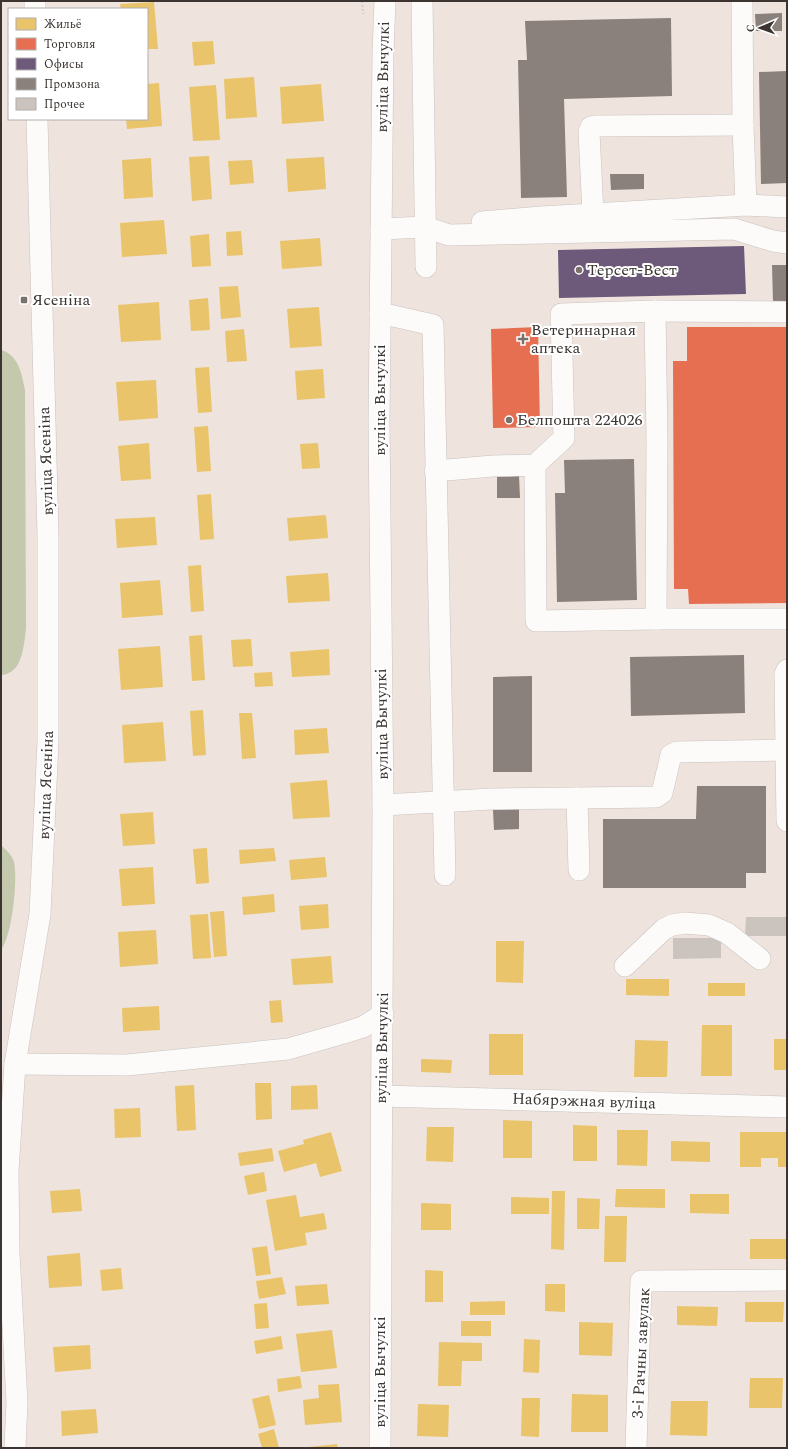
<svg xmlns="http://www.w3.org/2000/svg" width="788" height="1449" viewBox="0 0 788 1449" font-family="Spectral,serif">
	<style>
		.forest { fill: #c4c8ad }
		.homes { fill: #e9c46a }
		.shops { fill: #e76f51 }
		.offices { fill: #6d597a }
		.industry { fill: #8a817c }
		.building { fill: #cbc3be }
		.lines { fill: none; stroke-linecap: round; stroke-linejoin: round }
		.minor-casing { stroke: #cac2be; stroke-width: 22 }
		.path { stroke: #d4d1d0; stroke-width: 2.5; stroke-dasharray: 2 2; stroke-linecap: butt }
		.minor { stroke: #fcfbfa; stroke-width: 21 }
		.poi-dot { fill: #7a716d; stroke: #fff; stroke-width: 1.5 }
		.labels { text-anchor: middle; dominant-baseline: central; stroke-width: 4; stroke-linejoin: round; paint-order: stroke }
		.street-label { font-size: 16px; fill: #3b3430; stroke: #fff }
		.poi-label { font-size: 16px; fill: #3b3430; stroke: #fff; text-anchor: start }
	</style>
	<rect width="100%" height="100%" fill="#eee3dd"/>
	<!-- forest -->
	<g class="forest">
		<path d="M1,350C19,355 22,375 25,390L26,628C24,644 23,674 1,675Z"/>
		<path d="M1,845C6,850 12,855 14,862C18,880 12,936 1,950Z"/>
	</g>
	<!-- homes -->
	<g class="homes">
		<path d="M154,2L158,49H147V9H121L120,4Z"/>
		<path d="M213,41L215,64L194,66L192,42Z"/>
		<path d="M254,77L257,117L226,119L224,79Z"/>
		<path d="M159,83L162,126L127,129L126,119H147V84Z"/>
		<path d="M321,84L324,121L282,124L280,87Z"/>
		<path d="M216,85L220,140L193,141L189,87Z"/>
		<path d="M209,156L212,199L192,201L189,157Z"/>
		<path d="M324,157L326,189L288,192L286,159Z"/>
		<path d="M151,158L153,197L124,199L122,160Z"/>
		<path d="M252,160L254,183L230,185L228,161Z"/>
		<path d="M164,220L167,254L122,257L120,223Z"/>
		<path d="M241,231L243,255L227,256L226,232Z"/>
		<path d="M209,234L211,266L192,267L190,236Z"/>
		<path d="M320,238L322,266L282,269L280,241Z"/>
		<path d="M238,286L241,317L221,319L219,287Z"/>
		<path d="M208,298L210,330L191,331L189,300Z"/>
		<path d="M159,302L161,340L121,342L118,305Z"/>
		<path d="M319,307L322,346L290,348L287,309Z"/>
		<path d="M244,329L247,361L227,362L225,331Z"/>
		<path d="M209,367L212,412L198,413L195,368Z"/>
		<path d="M323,369L325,398L297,400L295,371Z"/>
		<path d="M156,380L158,418L119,421L116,382Z"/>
		<path d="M208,426L211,471L197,472L194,427Z"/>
		<path d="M149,443L151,479L121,481L118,446Z"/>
		<path d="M318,443L320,468L302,469L300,444Z"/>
		<path d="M211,494L214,539L200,540L197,495Z"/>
		<path d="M326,515L328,538L289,541L287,518Z"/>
		<path d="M155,517L157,545L117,548L115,519Z"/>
		<path d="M201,565L204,611L191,612L188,566Z"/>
		<path d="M328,573L330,601L288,603L286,576Z"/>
		<path d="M160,580L163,615L122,618L120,583Z"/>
		<path d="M202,635L205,680L192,681L189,636Z"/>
		<path d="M251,639L253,666L233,667L231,640Z"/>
		<path d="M160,646L163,687L121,690L118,649Z"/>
		<path d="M329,649L330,675L292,677L290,652Z"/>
		<path d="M272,672L273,686L255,687L254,673Z"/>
		<path d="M203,710L206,755L193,756L190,711Z"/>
		<path d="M239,713H252L256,758L242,759Z"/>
		<path d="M163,722L166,761L124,763L122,725Z"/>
		<path d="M327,728L329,753L295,755L294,730Z"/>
		<path d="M327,780L330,817L293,819L290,783Z"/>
		<path d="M153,812L155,844L123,846L120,814Z"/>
		<path d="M207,848L209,883L196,884L193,849Z"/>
		<path d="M274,848L276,861L240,864L239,850Z"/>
		<path d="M325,857L327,877L291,880L289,860Z"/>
		<path d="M153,867L155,904L122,906L119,869Z"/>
		<path d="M274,894L275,912L243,915L242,897Z"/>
		<path d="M328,904L329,928L301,930L299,906Z"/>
		<path d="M224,911L227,956L214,957L210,912Z"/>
		<path d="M208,914L211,958L193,959L190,915Z"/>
		<path d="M156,930L158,964L120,967L118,932Z"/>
		<path d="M496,941H524L523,983L496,982Z"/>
		<path d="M331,956L333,983L293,985L291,959Z"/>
		<path d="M626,979H669V996L626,995Z"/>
		<rect x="708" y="983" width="37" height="13"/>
		<path d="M281,1000L283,1022L271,1023L269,1001Z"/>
		<path d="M159,1006L160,1030L123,1032L122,1008Z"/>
		<path d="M702,1025H732V1076H701Z"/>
		<rect x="489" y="1034" width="34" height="41"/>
		<rect x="774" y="1039" width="13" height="31"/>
		<path d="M635,1040L668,1041L667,1077H634Z"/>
		<path d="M421,1059L452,1060L451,1073L421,1072Z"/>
		<path d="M255,1083H271L272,1119L256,1120Z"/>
		<path d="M194,1085L196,1130L177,1131L175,1086Z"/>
		<path d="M317,1085L318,1109L291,1110V1086Z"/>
		<path d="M140,1108L141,1137L115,1138L114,1109Z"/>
		<path d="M503,1120L532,1121V1158H503Z"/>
		<path d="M573,1125L597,1126V1161H573Z"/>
		<path d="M427,1127H454L453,1162L426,1161Z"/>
		<path d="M617,1130H648L647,1166L617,1165Z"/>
		<path d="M331,1132L342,1171L320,1177L316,1163L284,1172L278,1151L304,1144L303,1140Z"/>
		<path d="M740,1132H787V1167H778V1158H761V1167H740Z"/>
		<path d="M671,1141L710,1142V1162L671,1161Z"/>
		<path d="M272,1148L274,1161L240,1166L238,1153Z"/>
		<path d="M264,1172L267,1191L248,1195L244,1176Z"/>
		<path d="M80,1189L82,1211L52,1213L50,1191Z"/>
		<path d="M616,1189H665V1208L615,1207Z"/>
		<path d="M552,1191H565L564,1250L551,1249Z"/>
		<path d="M690,1194H729V1214L690,1213Z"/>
		<path d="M296,1195L300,1217L324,1213L327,1229L305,1233L307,1245L275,1251L266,1200Z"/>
		<path d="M511,1197L549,1198V1214H511Z"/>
		<path d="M577,1198L600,1199L599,1229H577Z"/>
		<path d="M421,1203L451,1204V1230H421Z"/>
		<path d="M605,1216H627L626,1262H604Z"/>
		<rect x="750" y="1239" width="37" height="20"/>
		<path d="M267,1246L271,1274L256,1276L252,1248Z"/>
		<path d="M80,1253L82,1286L49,1288L47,1256Z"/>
		<path d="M121,1268L123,1289L102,1291L100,1270Z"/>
		<path d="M425,1270L443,1271V1302H425Z"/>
		<path d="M282,1277L286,1294L259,1299L256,1281Z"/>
		<path d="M327,1284L329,1304L297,1306L295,1286Z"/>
		<path d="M545,1284H565V1312L545,1311Z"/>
		<path d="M505,1301V1315H470V1302Z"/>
		<path d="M745,1302H784L783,1322H745Z"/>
		<path d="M267,1303L269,1328L256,1329L254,1304Z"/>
		<path d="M677,1306L718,1307L717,1326L677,1325Z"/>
		<rect x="461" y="1321" width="30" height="15"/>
		<path d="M579,1322L613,1323L612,1356L579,1355Z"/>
		<path d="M332,1330L337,1368L301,1372L296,1334Z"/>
		<path d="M281,1336L283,1349L256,1354L254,1341Z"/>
		<path d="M524,1339L540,1340L539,1373L523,1372Z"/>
		<path d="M439,1342L482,1343V1361H462L461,1386H438Z"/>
		<path d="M90,1345L91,1369L55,1372L53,1347Z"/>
		<path d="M300,1376L302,1388L278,1392L277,1379Z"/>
		<path d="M750,1378H783L782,1408H749Z"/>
		<path d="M339,1384L342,1422L305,1425L303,1400L319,1398L318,1385Z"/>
		<path d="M572,1394L608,1395V1432H571Z"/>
		<path d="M269,1395L276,1425L259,1429L252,1399Z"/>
		<path d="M522,1398H540L539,1437L521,1436Z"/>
		<path d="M671,1401H708L707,1436L670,1435Z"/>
		<path d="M418,1404L449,1405L448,1437L417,1436Z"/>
		<path d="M96,1409L98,1433L62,1436L61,1411Z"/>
		<path d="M274,1429L279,1448H262L258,1434Z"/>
		<path d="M337,1444L338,1448H309V1447Z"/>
	</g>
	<!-- shops -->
	<g class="shops">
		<path d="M538,327L540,427L493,428L491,329Z"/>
		<path d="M687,327H787V603L689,604L688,589H674L673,361H687Z"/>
	</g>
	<!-- offices -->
	<path class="offices" d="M744,246L746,294L559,298L558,250Z"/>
	<!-- industry -->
	<g class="industry">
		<path d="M782,13V31H756L755,14Z"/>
		<path d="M671,18L672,96L564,99L567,197L521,198L518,60H527L525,21Z"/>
		<path d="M787,71V183L761,184L759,72Z"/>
		<path d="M610,174H644V189L611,190Z"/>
		<path d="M772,265H787V301L773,302Z"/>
		<path d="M634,459L637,600L557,602L555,493H565L564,460Z"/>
		<path d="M519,476L520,498H497V477Z"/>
		<path d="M744,655L745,713L631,716L630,657Z"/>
		<path d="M532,676V772H493V677Z"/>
		<path d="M697,786H766V873H746V888H603V819H696Z"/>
		<path d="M519,809V829L494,830L493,810Z"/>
	</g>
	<!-- building -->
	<g class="building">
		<path d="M746,917H787V936H745Z"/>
		<path d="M673,938H721V958L673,959Z"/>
	</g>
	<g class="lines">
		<!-- minor casing -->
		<g class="minor-casing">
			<g id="minor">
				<path d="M35,1V9"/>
				<path d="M422,1L426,267"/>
				<path d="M742,1L743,125L746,205"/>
				<path d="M593,214L746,205L787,207"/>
				<path d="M482,222L541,217L593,214L589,132L591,127L595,126L743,125"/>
				<path d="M381,229L425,227L449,235L734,229L773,241L787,243"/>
				<path d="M655,311L787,312"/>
				<path d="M380,313L433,325L445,875"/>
				<path d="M435,471L493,466L535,465L536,621L656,619L657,441L655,311L561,314L564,438L535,465"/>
				<path d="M656,619H787"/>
				<path d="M786,750L787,821"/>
				<path d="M577,798L656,797L662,793L671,755L677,752L786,750L785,674L787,670"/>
				<path d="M383,805L492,799L577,798L579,870"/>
				<path d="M625,966L664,929L672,925L685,923L709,925L727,933L760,959"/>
				<path d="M15,1064L127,1065L288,1049L344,1033L363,1027L383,1014"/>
				<path d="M381,1096L787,1107"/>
				<path d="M15,1448L17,1402L9,1253L8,1171L15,1064L40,914L48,741V536L37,119"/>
				<path d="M380,1448L383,805L379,422L383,53L385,1"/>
				<path d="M636,1448L641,1281L787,1280"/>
			</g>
		</g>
		<!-- path -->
		<path class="path" d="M362,1L363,14"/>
		<!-- minor -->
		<use href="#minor" class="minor"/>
	</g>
	<!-- markers -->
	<g class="poi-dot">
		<circle cx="579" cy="270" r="4"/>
		<rect x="20" y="296" width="8" height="8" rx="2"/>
		<path d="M521 333h4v4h4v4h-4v4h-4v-4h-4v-4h4z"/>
		<circle cx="509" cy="420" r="4"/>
	</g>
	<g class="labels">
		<!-- street labels -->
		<g class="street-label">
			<text transform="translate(383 77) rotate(-89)">вуліца Вычулкі</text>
			<text transform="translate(380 400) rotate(-90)">вуліца Вычулкі</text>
			<text transform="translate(46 461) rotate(-92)">вуліца Ясеніна</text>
			<text transform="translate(382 724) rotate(-91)">вуліца Вычулкі</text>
			<text transform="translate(46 785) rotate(-88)">вуліца Ясеніна</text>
			<text transform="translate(382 1048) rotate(-89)">вуліца Вычулкі</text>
			<text transform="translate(584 1101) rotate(2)">Набярэжная вуліца</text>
			<text transform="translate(641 1353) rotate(-87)">3-і Рачны завулак</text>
			<text transform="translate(380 1372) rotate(-90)">вуліца Вычулкі</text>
		</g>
		<!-- poi labels -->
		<g class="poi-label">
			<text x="587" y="270">Терсет-Вест</text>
			<text x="32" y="300">Ясеніна</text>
			<text x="531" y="330">Ветеринарная<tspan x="531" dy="18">аптека</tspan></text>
			<text x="517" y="420">Белпошта 224026</text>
		</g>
	</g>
	<!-- border -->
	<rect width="788" height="1449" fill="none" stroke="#3b3430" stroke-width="4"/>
	<!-- legend -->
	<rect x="8" y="8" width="140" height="112" fill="#ffffff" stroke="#b1aeac"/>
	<rect x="16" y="18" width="20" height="12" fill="#e9c46a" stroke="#b1aeac"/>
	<text x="44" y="28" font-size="12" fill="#3b3430">Жильё</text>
	<rect x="16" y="38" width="20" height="12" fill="#e76f51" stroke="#b1aeac"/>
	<text x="44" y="48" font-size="12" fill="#3b3430">Торговля</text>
	<rect x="16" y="58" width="20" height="12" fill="#6d597a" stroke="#b1aeac"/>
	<text x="44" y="68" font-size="12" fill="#3b3430">Офисы</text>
	<rect x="16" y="78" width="20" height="12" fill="#8a817c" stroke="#b1aeac"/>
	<text x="44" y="88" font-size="12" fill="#3b3430">Промзона</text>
	<rect x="16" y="98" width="20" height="12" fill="#cbc3be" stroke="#b1aeac"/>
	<text x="44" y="108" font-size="12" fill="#3b3430">Прочее</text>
	<!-- north arrow -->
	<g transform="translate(760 28) rotate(268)" stroke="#ffffff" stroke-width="3" paint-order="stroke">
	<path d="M0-3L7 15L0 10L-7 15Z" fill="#3b3430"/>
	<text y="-6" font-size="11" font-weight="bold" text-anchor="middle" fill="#3b3430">С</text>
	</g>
</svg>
